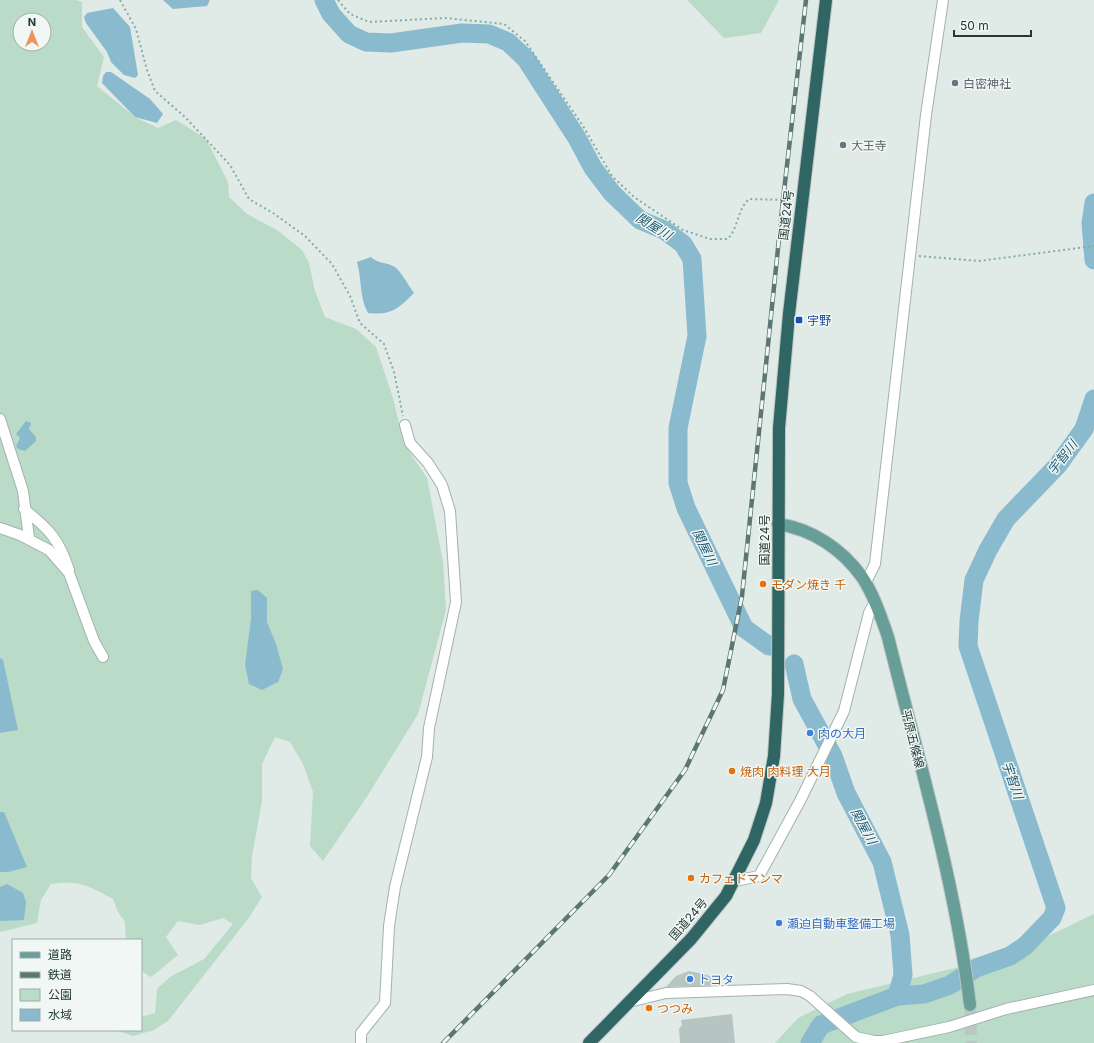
<svg xmlns="http://www.w3.org/2000/svg" width="1094" height="1043" viewBox="0 0 1094 1043" font-family="Inter,'Noto Sans JP',sans-serif">
	<style>
		.green { fill: #badbc7; fill-rule: evenodd }
		.water { fill: #8abace }
		.lines { fill: none; stroke-linecap: round; stroke-linejoin: round }
		.river { stroke: #8abace; stroke-width: 19 }
		.building { fill: #b6c5c1 }
		.major-tunnel { stroke: #bac7c4; stroke-width: 12; stroke-dasharray: 12 6; stroke-linecap: butt }
		.minor-casing { stroke: #a3b2af; stroke-width: 12 }
		.major-casing { stroke: #bdc4c3; stroke-width: 14 }
		.highway-casing { stroke: #bdc4c3; stroke-width: 14 }
		.path { stroke: #82ada5; stroke-width: 2; stroke-dasharray: 2 3; stroke-linecap: butt }
		.minor { stroke: #fff; stroke-width: 10 }
		.major { stroke: #679e98; stroke-width: 12 }
		.highway { stroke: #2f6562; stroke-width: 12 }
		.rail-casing { stroke: #5c7673; stroke-width: 4.5 }
		.rail { stroke: #f1f7f5; stroke-width: 3; stroke-dasharray: 9; stroke-linecap: butt }
		.worship-dot { fill: #6b7280; stroke: #f1f7f5; stroke-width: 1.5 }
		.transit-dot { fill: #1a4fb4; stroke: #f1f7f5; stroke-width: 1.5 }
		.food-dot { fill: #e8710a; stroke: #f1f7f5; stroke-width: 1.5 }
		.shop-dot { fill: #3f7fe0; stroke: #f1f7f5; stroke-width: 1.5 }
		.labels { text-anchor: middle; dominant-baseline: central; stroke-width: 3; stroke-linejoin: round; paint-order: stroke }
		.worship-label { font-size: 12px; fill: #5b616d; stroke: #f1f7f5; text-anchor: start }
		.street-label { font-size: 12px; fill: #223a37; stroke: #f1f7f5 }
		.transit-label { font-size: 12px; fill: #164399; stroke: #f1f7f5; text-anchor: start }
		.food-label { font-size: 12px; fill: #c56008; stroke: #f1f7f5; text-anchor: start }
		.shop-label { font-size: 12px; fill: #366cbe; stroke: #f1f7f5; text-anchor: start }
		.water-label { font-size: 13px; font-style: italic; fill: #1f5973; stroke: #f1f7f5 }
	</style>
	<rect width="100%" height="100%" fill="#e0eae7"/>
	<!-- green -->
	<g class="green">
		<path d="M0,0H76L82,2V27L104,57L97,86L135,117L158,128L176,120L206,139L228,182L229,197L247,214L277,230L302,250L309,263L315,291L325,317L356,329L376,347L393,398L404,444L427,478L443,562L446,610L418,714L368,795L323,861L310,846L313,792L303,764L290,742L275,737L262,764V801L252,856L251,878L262,897L248,919L168,1021L154,1030L133,1036L115,1030H141V1017L155,1013L157,989L170,977L204,959L233,924L223,918L200,925L178,921L166,937L178,955L151,977L141,971V940H126L125,922L118,912L113,899C88,886 81,880 51,884L41,900L37,923L0,932ZM20,20H44V44H20Z"/>
		<path d="M687,0H779L761,33L724,38Z"/>
		<path d="M1094,914V1043H775L798,1018L847,994L1009,955Z"/>
	</g>
	<!-- water -->
	<g class="water">
		<path d="M163,0H210L207,6L173,9Z"/>
		<path d="M113,8L130,27L138,75L135,78L124,75L111,62L107,52L86,23L84,17L87,13Z"/>
		<path d="M106,72H111L150,99L163,114L157,123L135,117L102,83L103,76Z"/>
		<path d="M371,257C378,264 387,262 395,267C402,273 408,285 414,293C399,308 391,316 368,313C359,297 362,279 357,262Z"/>
		<path d="M26,421L31,423L29,429L36,437V441L25,451L18,449L16,446L20,438L16,434Z"/>
		<path d="M258,590L267,598V622L276,644L283,669L278,682L262,690L249,684L245,665L251,619V591Z"/>
		<path d="M0,658L3,660L18,730L0,733Z"/>
		<path d="M0,812H4L27,867L8,872H0Z"/>
		<path d="M7,884L23,893L26,902L24,920L0,921V887Z"/>
	</g>
	<g class="lines">
		<!-- river -->
		<g class="river">
			<path d="M324,0L331,14L349,34L366,42L391,43L462,33L489,34L508,42L526,59L577,138L593,168L612,193L640,220L664,230L683,244L692,259L697,336L678,428V483L686,508L744,628L769,646"/>
			<path d="M1094,203L1091,223L1094,260"/>
			<path d="M794,664L802,699L833,756L846,793L882,862L900,935L903,975L897,996"/>
			<path d="M810,1043L821,1025L897,996L924,994L950,985L976,968L1010,956L1025,946L1052,918L1056,908L968,646L969,621L974,580L988,550L1006,519L1058,465L1084,429L1094,399"/>
		</g>
	</g>
	<!-- building -->
	<g class="building">
		<path d="M689,971L704,974L715,978L720,985L666,987L676,976Z"/>
		<path d="M732,1014L735,1043H680L679,1029L682,1025L681,1020Z"/>
	</g>
	<g class="lines">
		<!-- major-tunnel -->
		<path class="major-tunnel" d="M970,1005L971,1043"/>
		<!-- minor casing -->
		<g class="minor-casing">
			<g id="minor">
				<path d="M0,419L23,491L29,538"/>
				<path d="M24,509C49,529 59,539 69,570"/>
				<path d="M0,528L20,535L49,550L69,573L94,641L103,657"/>
				<path d="M865,584L875,564L926,115L943,0"/>
				<path d="M735,881L759,876L800,801L844,711L869,613L875,602"/>
				<path d="M629,1002L666,993L787,989L801,991L810,996L856,1037L874,1041H883L949,1027L1006,1009L1094,990"/>
				<path d="M361,1043V1033L385,1003L389,926L395,887L427,757L429,728L456,602L450,511L442,485L428,463L410,443L405,425"/>
			</g>
		</g>
		<!-- major casing -->
		<g class="major-casing">
			<path id="major" d="M778,524C812,529 842,549 862,577C874,595 881,617 888,637C918,759 955,880 970,1005"/>
		</g>
		<!-- highway casing -->
		<g class="highway-casing">
			<path id="highway" d="M589,1043L691,939L726,896L754,840L766,803L774,756L778,694L779,428L789,314L826,0"/>
		</g>
		<!-- path -->
		<g class="path">
			<path d="M120,0L136,29L147,70L155,91L185,117L230,165L249,199L273,213L305,236L332,264L350,296L360,323L384,344L394,372L403,416"/>
			<path d="M338,0L350,14L369,22L446,18L504,24L525,41L583,126L612,176L634,197L683,230L710,239H728C740,224 736,212 749,199L791,200"/>
			<path d="M919,256L979,261L1094,246"/>
		</g>
		<!-- minor -->
		<use href="#minor" class="minor"/>
		<!-- major -->
		<use href="#major" class="major"/>
		<!-- highway -->
		<use href="#highway" class="highway"/>
		<!-- rail casing -->
		<g class="rail-casing">
			<path id="rail" d="M443,1043L609,875L685,770L723,690L742,596L783,200L806,0"/>
		</g>
		<!-- rail -->
		<use href="#rail" class="rail"/>
	</g>
	<!-- markers -->
	<g class="worship-dot">
		<circle cx="955" cy="83" r="4"/>
		<circle cx="843" cy="145" r="4"/>
	</g>
	<rect class="transit-dot" x="795" y="316" width="8" height="8" rx="2"/>
	<g class="food-dot">
		<circle cx="763" cy="584" r="4"/>
		<circle cx="732" cy="771" r="4"/>
		<circle cx="691" cy="878" r="4"/>
		<circle cx="649" cy="1008" r="4"/>
	</g>
	<g class="shop-dot">
		<circle cx="810" cy="733" r="4"/>
		<circle cx="779" cy="923" r="4"/>
		<circle cx="690" cy="979" r="4"/>
	</g>
	<g class="labels">
		<!-- worship labels -->
		<g class="worship-label">
			<text x="963" y="83">白密神社</text>
			<text x="851" y="145">大王寺</text>
		</g>
		<!-- street labels -->
		<g class="street-label">
			<text transform="translate(786 215) rotate(-83)">国道24号</text>
			<text transform="translate(764 540) rotate(-90)">国道24号</text>
			<text transform="translate(913 739) rotate(76)">平原五條線</text>
			<text transform="translate(688 919) rotate(-49)">国道24号</text>
		</g>
		<!-- transit labels -->
		<g class="transit-label">
			<text x="807" y="320">宇野</text>
		</g>
		<!-- food labels -->
		<g class="food-label">
			<text x="771" y="584">モダン焼き 千</text>
			<text x="740" y="771">焼肉 肉料理 大月</text>
			<text x="699" y="878">カフェドマンマ</text>
			<text x="657" y="1008">つつみ</text>
		</g>
		<!-- shop labels -->
		<g class="shop-label">
			<text x="818" y="733">肉の大月</text>
			<text x="787" y="923">瀬迫自動車整備工場</text>
			<text x="698" y="979">トヨタ</text>
		</g>
		<!-- water labels -->
		<g class="water-label">
			<text transform="translate(654 226) rotate(31)">関屋川</text>
			<text transform="translate(1062 457) rotate(-52)">宇智川</text>
			<text transform="translate(705 547) rotate(64)">関屋川</text>
			<text transform="translate(1013 780) rotate(71)">宇智川</text>
			<text transform="translate(864 826) rotate(62)">関屋川</text>
		</g>
	</g>
	<!-- legend -->
	<rect x="12" y="939" width="130" height="92" fill="#f1f7f5" stroke="#9eaba9"/>
	<rect x="20" y="952" width="20" height="6" fill="#679e98" stroke="#9eaba9"/>
	<text x="48" y="959" font-size="12" fill="#223a37">道路</text>
	<rect x="20" y="972" width="20" height="6" fill="#5c7673" stroke="#9eaba9"/>
	<text x="48" y="979" font-size="12" fill="#223a37">鉄道</text>
	<rect x="20" y="989" width="20" height="12" fill="#badbc7" stroke="#9eaba9"/>
	<text x="48" y="999" font-size="12" fill="#223a37">公園</text>
	<rect x="20" y="1009" width="20" height="12" fill="#8abace" stroke="#9eaba9"/>
	<text x="48" y="1019" font-size="12" fill="#223a37">水域</text>
	<!-- north arrow -->
	<g transform="translate(32 32)"><circle r="19" fill="#f1f7f5" stroke="#9eaba9"/>
	<path d="M0-3L7 15L0 10L-7 15Z" fill="#ec945d"/>
	<text y="-6" font-size="11" font-weight="bold" text-anchor="middle" fill="#223a37">N</text>
	</g>
	<!-- scale -->
	<path d="M954 30v6h77v-6" fill="none" stroke="#223a37" stroke-width="2"/>
	<text x="960" y="30" font-size="12" fill="#223a37" stroke="#f1f7f5" stroke-width="3" paint-order="stroke">50 m</text>
</svg>
